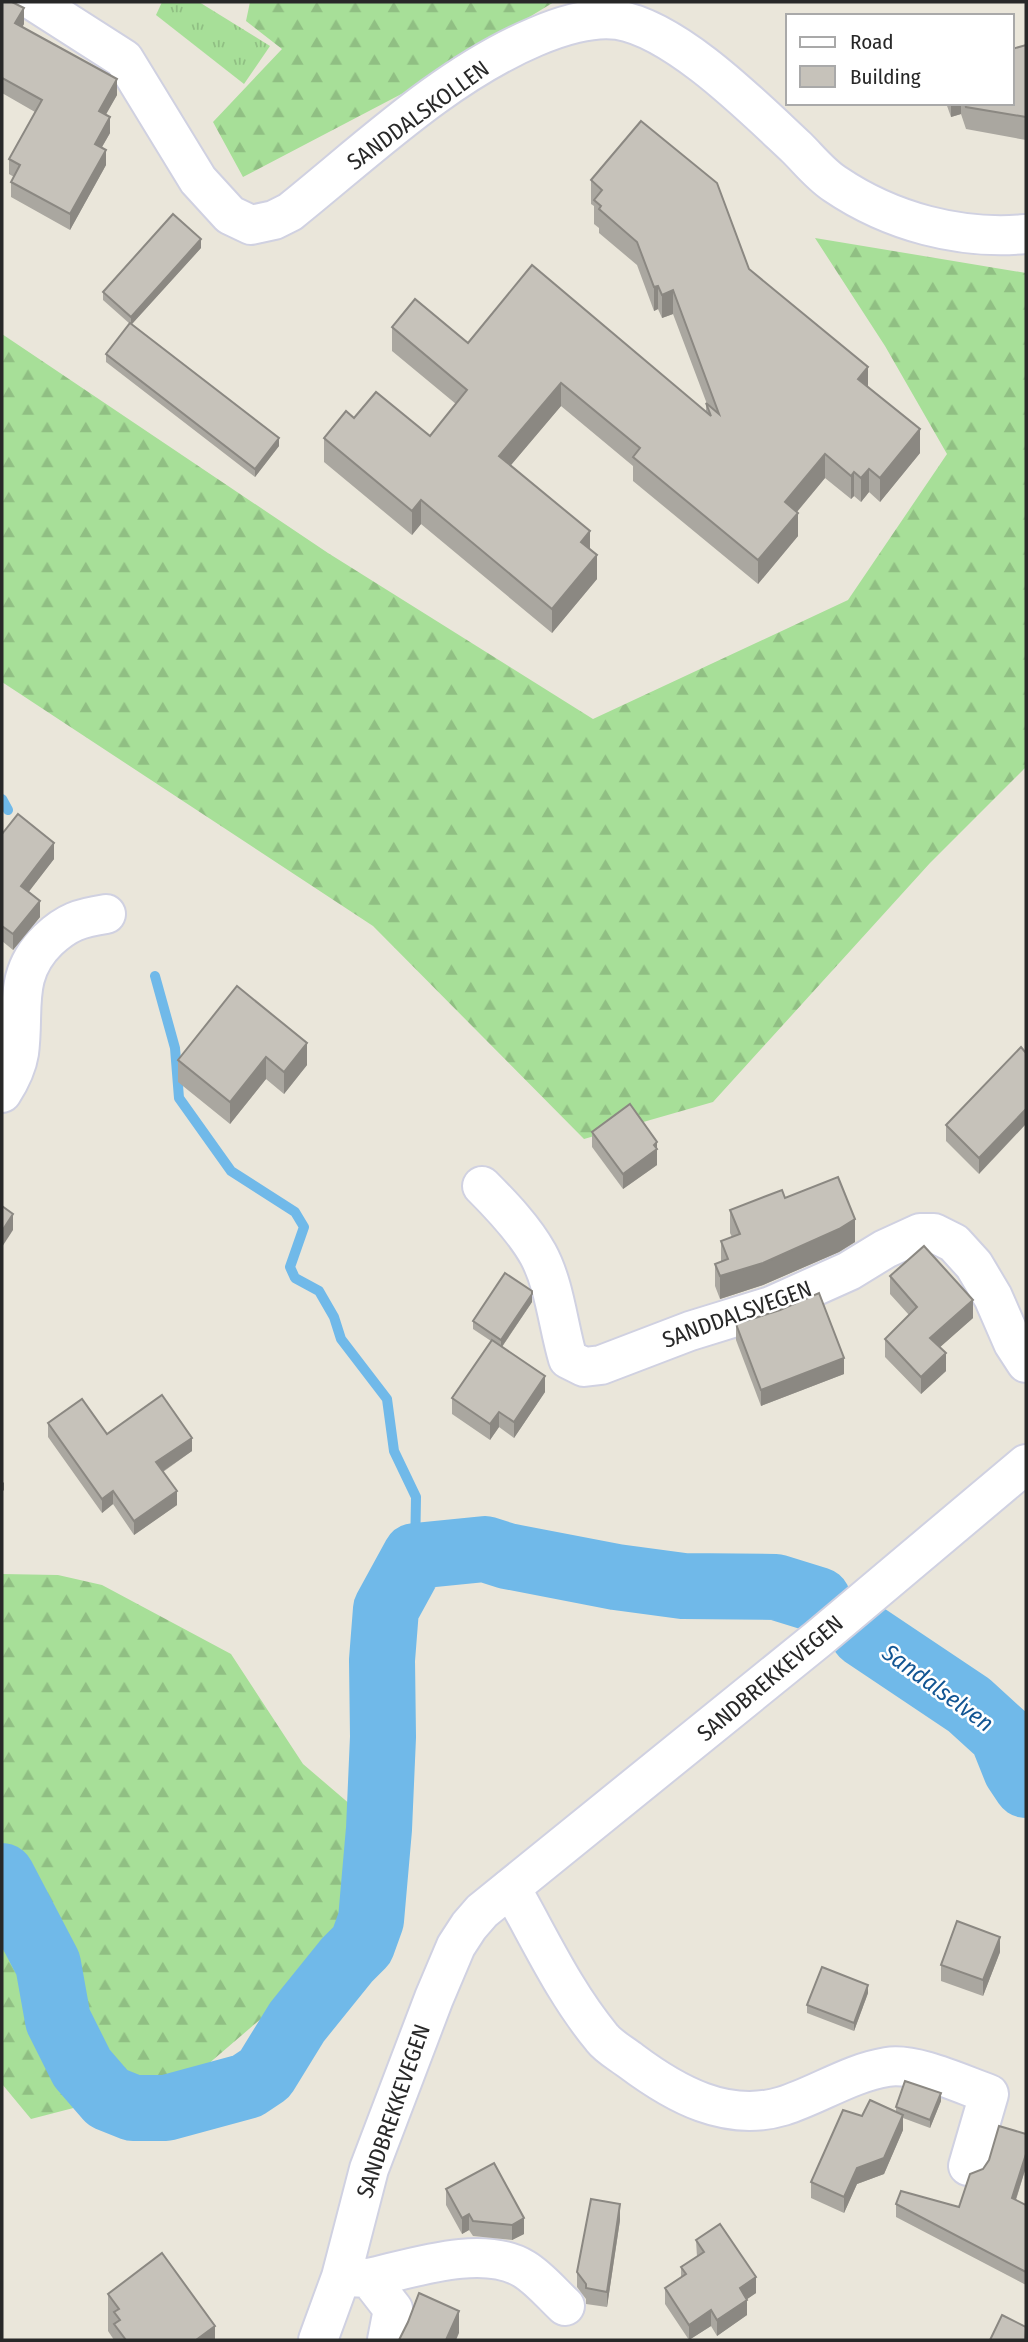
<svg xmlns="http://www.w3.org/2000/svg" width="1028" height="2342" viewBox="0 0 1028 2342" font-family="'Fira Sans Condensed',sans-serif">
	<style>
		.forest { fill: url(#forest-firs) }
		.park { fill: url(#park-tufts) }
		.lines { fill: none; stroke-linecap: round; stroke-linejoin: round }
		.stream { stroke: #70b9e9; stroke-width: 10 }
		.river { stroke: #70b9e9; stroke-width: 66 }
		.minor-casing { stroke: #d0d1e1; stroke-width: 42 }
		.tertiary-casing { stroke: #d0d1e1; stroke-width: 42 }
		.minor { stroke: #fff; stroke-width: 38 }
		.tertiary { stroke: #fff; stroke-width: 38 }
		.wall { fill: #aaa7a0 }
		.shaded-wall { fill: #8b8882 }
		.building { fill: #c6c2ba; stroke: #8b8882; stroke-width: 2 }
		.labels { text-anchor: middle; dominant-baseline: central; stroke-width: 5; stroke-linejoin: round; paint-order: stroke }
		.street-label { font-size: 23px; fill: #282828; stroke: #fff }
		.water-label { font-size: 24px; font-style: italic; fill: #125593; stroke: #fff }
	</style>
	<defs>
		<pattern id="forest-firs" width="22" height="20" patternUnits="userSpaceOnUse" patternTransform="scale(1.75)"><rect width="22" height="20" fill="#a7df98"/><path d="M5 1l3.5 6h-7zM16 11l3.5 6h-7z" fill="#90bf83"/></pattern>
		<pattern id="park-tufts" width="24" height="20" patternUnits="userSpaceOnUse" patternTransform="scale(1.75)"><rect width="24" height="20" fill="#a7df98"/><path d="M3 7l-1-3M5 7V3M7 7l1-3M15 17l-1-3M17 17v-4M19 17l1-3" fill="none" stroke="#90bf83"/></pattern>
	</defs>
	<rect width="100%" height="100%" fill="#eae6da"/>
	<!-- forest -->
	<g class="forest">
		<path d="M250,2H554L411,89L243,177L213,122L282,49L246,21Z"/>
		<path d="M815,238L1026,273V767L930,863L713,1102L584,1139L373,926L2,682V334L328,553L593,719L848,600L947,454L885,346Z"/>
		<path d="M2,1574L58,1575L102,1585L231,1654L303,1764L379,1829L348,1833L369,1861L326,1963L193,2077L31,2119L2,2084Z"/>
	</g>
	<!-- park -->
	<path class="park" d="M162,2H199L270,46L244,84L156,15Z"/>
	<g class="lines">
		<!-- stream -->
		<g class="stream">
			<path d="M2,799L8,810"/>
			<path d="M155,976L175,1048L179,1098L231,1171L295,1212L304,1227L290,1267L295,1278L319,1291L334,1317L341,1339L387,1399L394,1451L416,1497L415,1556"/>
		</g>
		<!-- river -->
		<g class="river">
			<path d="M863,1634L969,1705L1002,1735L1016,1770L1026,1785"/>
			<path d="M2,1876L48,1964L58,2020L82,2068L108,2098L133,2108H166L247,2086L265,2074L297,2022L347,1960L362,1945L371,1920L379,1829L383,1737L382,1660L386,1609L415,1556L485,1549L507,1556L616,1577L683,1586L776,1587L818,1600"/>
		</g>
		<!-- minor casing -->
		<g class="minor-casing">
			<g id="minor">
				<path d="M35,2L124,59L198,180L230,215L251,225L274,220L290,212C366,151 445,75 535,37C558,27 592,16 618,20C677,30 753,107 797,148C809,160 821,175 835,184C891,222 960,240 1026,234"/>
				<path d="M2,1093C9,1082 17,1066 19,1053C25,1010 12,975 48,940C67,922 80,918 106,914"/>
				<path d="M482,1186C502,1206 524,1229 538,1254C555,1285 558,1326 568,1359L584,1367L601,1365L690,1331L771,1306L849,1271L885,1249L920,1233H934L954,1243L974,1265L993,1297L1013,1343L1026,1363"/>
				<path d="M511,1888C540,1939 564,1992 602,2038C609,2047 622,2054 631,2061C675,2094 727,2123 783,2106C818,2095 850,2073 887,2067C915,2062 963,2085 989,2094L968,2166"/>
				<path d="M346,2277L369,2278L393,2309L387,2340"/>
				<path d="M369,2278C413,2268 483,2244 524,2269C539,2278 552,2294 565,2306"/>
			</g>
		</g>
		<!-- tertiary casing -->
		<g class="tertiary-casing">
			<path id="tertiary" d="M318,2340L341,2277L369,2169L434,1998L456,1946L469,1926L482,1911L818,1639L1026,1464"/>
		</g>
		<!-- minor -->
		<use href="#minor" class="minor"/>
		<!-- tertiary -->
		<use href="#tertiary" class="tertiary"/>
	</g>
	<!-- wall -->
	<g class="wall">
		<path d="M2,2L24,24L22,27L117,95L105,115L110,133L102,147L106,165L70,230L11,197V182L14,177L9,174V159L35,112L2,93Z"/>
		<path d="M1026,45V140L966,129L961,114L951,117L946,103H1012Z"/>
		<path d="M591,180L749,269L868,387L920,453L880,502L869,492L861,502L854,496L851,499L825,478L797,512L798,536L758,584L633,481V466L561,406L511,465L590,550L597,579L552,633L421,524L412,535L324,462V438L354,418L430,436L456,404L392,351V327L468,343L706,411V403L707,404L673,314L662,318L658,309L654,311L637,265L599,233V228L594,224V206L591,204Z"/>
		<path d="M201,248L132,324L279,446L255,477L106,362V354L130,324L103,300V292Z"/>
		<path d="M2,834L54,859L28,892L40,917L13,950L2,941Z"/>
		<path d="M237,986L307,1065L284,1094L266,1079L230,1124L178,1082V1060Z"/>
		<path d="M1026,1053L979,1174L946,1141V1125Z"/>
		<path d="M592,1132L657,1157V1165L623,1189L592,1147Z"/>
		<path d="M785,1198L855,1242L839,1252L763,1285L720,1299L715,1286V1264L721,1262V1241L732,1237L730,1233V1210Z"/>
		<path d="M890,1276L973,1318L940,1347L946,1371L921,1394L885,1357V1339L909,1315L890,1294Z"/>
		<path d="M532,1302L502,1347L545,1392L514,1438L499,1427L490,1440L452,1414V1398L491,1341L473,1329V1321Z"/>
		<path d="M736,1324L844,1374L761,1406L736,1340Z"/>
		<path d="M48,1423L192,1451L163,1472L177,1505L134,1535L113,1504L102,1513L48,1437Z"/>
		<path d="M1000,1952L983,1996L941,1981V1965Z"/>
		<path d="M868,1993L854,2031L807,2013V2005Z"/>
		<path d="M941,2101L930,2128L903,2118V2130L884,2174L857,2184L844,2213L811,2198V2182L862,2116L896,2111V2107Z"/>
		<path d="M1026,2134V2167L1016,2200L1026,2205V2285L896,2217V2204L959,2207L983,2169Z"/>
		<path d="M494,2163L524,2234L512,2240L473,2236L469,2230L462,2234L446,2205V2189Z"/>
		<path d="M620,2220L607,2307L586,2304V2299L577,2287V2272Z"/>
		<path d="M696,2240L756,2293L747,2299V2315L717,2336L711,2326L689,2340L665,2304V2288L681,2277V2267L697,2257Z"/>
		<path d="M108,2294L215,2340H114L108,2331Z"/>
	</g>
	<!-- shaded-wall -->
	<g class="shaded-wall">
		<path d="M24,8V24L15,39V23Z"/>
		<path d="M117,79V95L99,127V111Z"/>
		<path d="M951,103H961V114L951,117Z"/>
		<path d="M110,117V133L95,159V144Z"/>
		<path d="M106,150V165L70,230V214Z"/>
		<path d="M201,239V248L131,325V317Z"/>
		<path d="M658,286V309L654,311V287Z"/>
		<path d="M673,290V314L662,318V295Z"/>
		<path d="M868,367V390L858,379Z"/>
		<path d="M561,383V406L499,479V456Z"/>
		<path d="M920,429V453L880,502V478Z"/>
		<path d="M279,438V446L255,477V469Z"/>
		<path d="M825,454V478L785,526V502Z"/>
		<path d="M869,469V492L861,502V478Z"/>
		<path d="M854,472V496L851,499V476Z"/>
		<path d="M421,500V524L412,535V511Z"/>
		<path d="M798,513V536L758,584V560Z"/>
		<path d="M590,531V555L581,542Z"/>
		<path d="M597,555V579L552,633V609Z"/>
		<path d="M54,843V859L21,902V886Z"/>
		<path d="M40,901V917L13,950V934Z"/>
		<path d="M307,1043V1065L284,1094V1072Z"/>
		<path d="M266,1057V1079L230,1124V1102Z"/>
		<path d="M1026,1109V1124L979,1174V1158Z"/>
		<path d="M657,1142V1165L623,1189V1174Z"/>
		<path d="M13,1214V1230L2,1247V1231Z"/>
		<path d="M855,1219V1242L839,1252L763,1285L720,1299V1276Z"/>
		<path d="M532,1294V1302L501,1348V1340Z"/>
		<path d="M973,1300V1318L930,1356V1338Z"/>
		<path d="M946,1353V1371L921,1394V1377Z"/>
		<path d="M844,1358V1374L761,1406V1390Z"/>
		<path d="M545,1376V1392L514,1438V1422Z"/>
		<path d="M499,1412V1427L490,1440V1424Z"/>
		<path d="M192,1438V1451L156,1476V1462Z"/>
		<path d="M4,1482V1490L2,1492V1484Z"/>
		<path d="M113,1491V1504L102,1513V1499Z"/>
		<path d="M177,1491V1505L134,1535V1521Z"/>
		<path d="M1000,1937V1952L983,1996V1980Z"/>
		<path d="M868,1985V1993L854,2031V2023Z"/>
		<path d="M941,2093V2101L930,2128V2120Z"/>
		<path d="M903,2115V2130L884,2174L857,2184L844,2213V2197L857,2168Z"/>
		<path d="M1026,2154V2167L1012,2211V2198Z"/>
		<path d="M620,2204V2220L607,2307V2292Z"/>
		<path d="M469,2214V2230L462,2234V2218Z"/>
		<path d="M524,2218V2234L512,2240V2225Z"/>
		<path d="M756,2277V2293L740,2304V2288Z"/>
		<path d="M747,2300V2315L717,2336V2320Z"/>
		<path d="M711,2310V2326L689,2340V2325Z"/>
		<path d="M459,2311V2333L456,2340H446Z"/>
		<path d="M215,2326V2340H196Z"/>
	</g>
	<!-- building -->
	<g class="building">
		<path d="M2,2H12L24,8L15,23L117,79L99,111L110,117L95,144L106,150L70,214L11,182L20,165L9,159L42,100L2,78Z"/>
		<path d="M1026,45V117L966,107L965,103H1012V49Z"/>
		<path d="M641,121L717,183L749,269L868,367L858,379L920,429L880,478L869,469L861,478L854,472L851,476L825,454L785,502L798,513L758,560L633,457L640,448L561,383L499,456L590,531L581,542L597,555L552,609L421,500L412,511L324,438L346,411L354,418L376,392L430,436L467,390L392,327L415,299L468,343L532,265L711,416L706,403L719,414L673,290L662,295L658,286L654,287L637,242L599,209L601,206L594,200L602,190L591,180Z"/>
		<path d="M173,214L201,239L131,317L103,292Z"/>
		<path d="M130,323L279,438L255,469L106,354Z"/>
		<path d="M18,814L54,843L21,886L40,901L13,934L2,926V834Z"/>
		<path d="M237,986L307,1043L284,1072L266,1057L230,1102L178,1060Z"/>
		<path d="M1021,1047L1026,1053V1109L979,1158L946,1125Z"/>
		<path d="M630,1104L657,1142L654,1145L657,1149L623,1174L592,1132Z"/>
		<path d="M838,1177L855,1219L839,1229L763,1263L720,1276L715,1264L728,1259L721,1241L740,1234L730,1210L782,1190L785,1198Z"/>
		<path d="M2,1206L13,1214L2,1231Z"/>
		<path d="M924,1246L973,1300L930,1338L946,1353L921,1377L885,1339L917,1307L890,1276Z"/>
		<path d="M505,1273L532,1291V1294L501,1340L473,1321Z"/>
		<path d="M819,1293L844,1358L761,1390L736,1324L780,1310Z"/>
		<path d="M492,1340L545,1376L514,1422L499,1412L490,1424L452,1398Z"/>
		<path d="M162,1395L192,1438L156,1462L177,1491L134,1521L113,1491L102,1499L48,1423L82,1399L107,1434Z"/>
		<path d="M957,1921L1000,1937L983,1980L941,1965Z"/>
		<path d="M822,1967L868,1985L854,2023L807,2005Z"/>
		<path d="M905,2081L941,2093L930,2120L896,2107Z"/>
		<path d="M870,2100L903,2115L884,2158L857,2168L844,2197L811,2182L843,2110L862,2116Z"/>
		<path d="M999,2126L1026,2134V2154L1012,2198L1026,2205V2272L896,2204L901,2191L959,2207L970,2174L983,2169L989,2160Z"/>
		<path d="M494,2163L524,2218L512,2225L473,2221L469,2214L462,2218L446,2189Z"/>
		<path d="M591,2199L620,2204L607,2292L586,2288V2284L577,2272Z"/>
		<path d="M720,2224L756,2277L740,2288L747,2300L717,2320L711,2310L689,2325L665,2288L686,2274L681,2267L704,2252L696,2240Z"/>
		<path d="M162,2253L215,2326L196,2340H126L114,2324L120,2320L114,2312L119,2309L108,2294Z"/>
		<path d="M419,2293L459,2311L446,2340H399L408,2322Z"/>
		<path d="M1002,2315L1026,2327L1025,2340H990Z"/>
	</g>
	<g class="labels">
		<!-- street labels -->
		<g class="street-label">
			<text transform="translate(418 115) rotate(-36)">SANDDALSKOLLEN</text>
			<text transform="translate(737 1314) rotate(-20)">SANDDALSVEGEN</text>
			<text transform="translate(770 1678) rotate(-40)">SANDBREKKEVEGEN</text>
			<text transform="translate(393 2111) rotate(-71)">SANDBREKKEVEGEN</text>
		</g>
		<!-- water labels -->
		<g class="water-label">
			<text transform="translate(938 1688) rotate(36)">Sandalselven</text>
		</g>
	</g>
	<!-- border -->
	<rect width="1028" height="2342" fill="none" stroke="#282828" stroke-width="7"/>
	<!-- legend -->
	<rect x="786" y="14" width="228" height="91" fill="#ffffff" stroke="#a9a9a9" stroke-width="2"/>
	<rect x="800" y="37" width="35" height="10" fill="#ffffff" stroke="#a9a9a9" stroke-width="2"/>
	<text x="850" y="49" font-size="21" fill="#282828">Road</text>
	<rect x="800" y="66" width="35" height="21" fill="#c6c2ba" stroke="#a9a9a9" stroke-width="2"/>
	<text x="850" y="84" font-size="21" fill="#282828">Building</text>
</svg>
